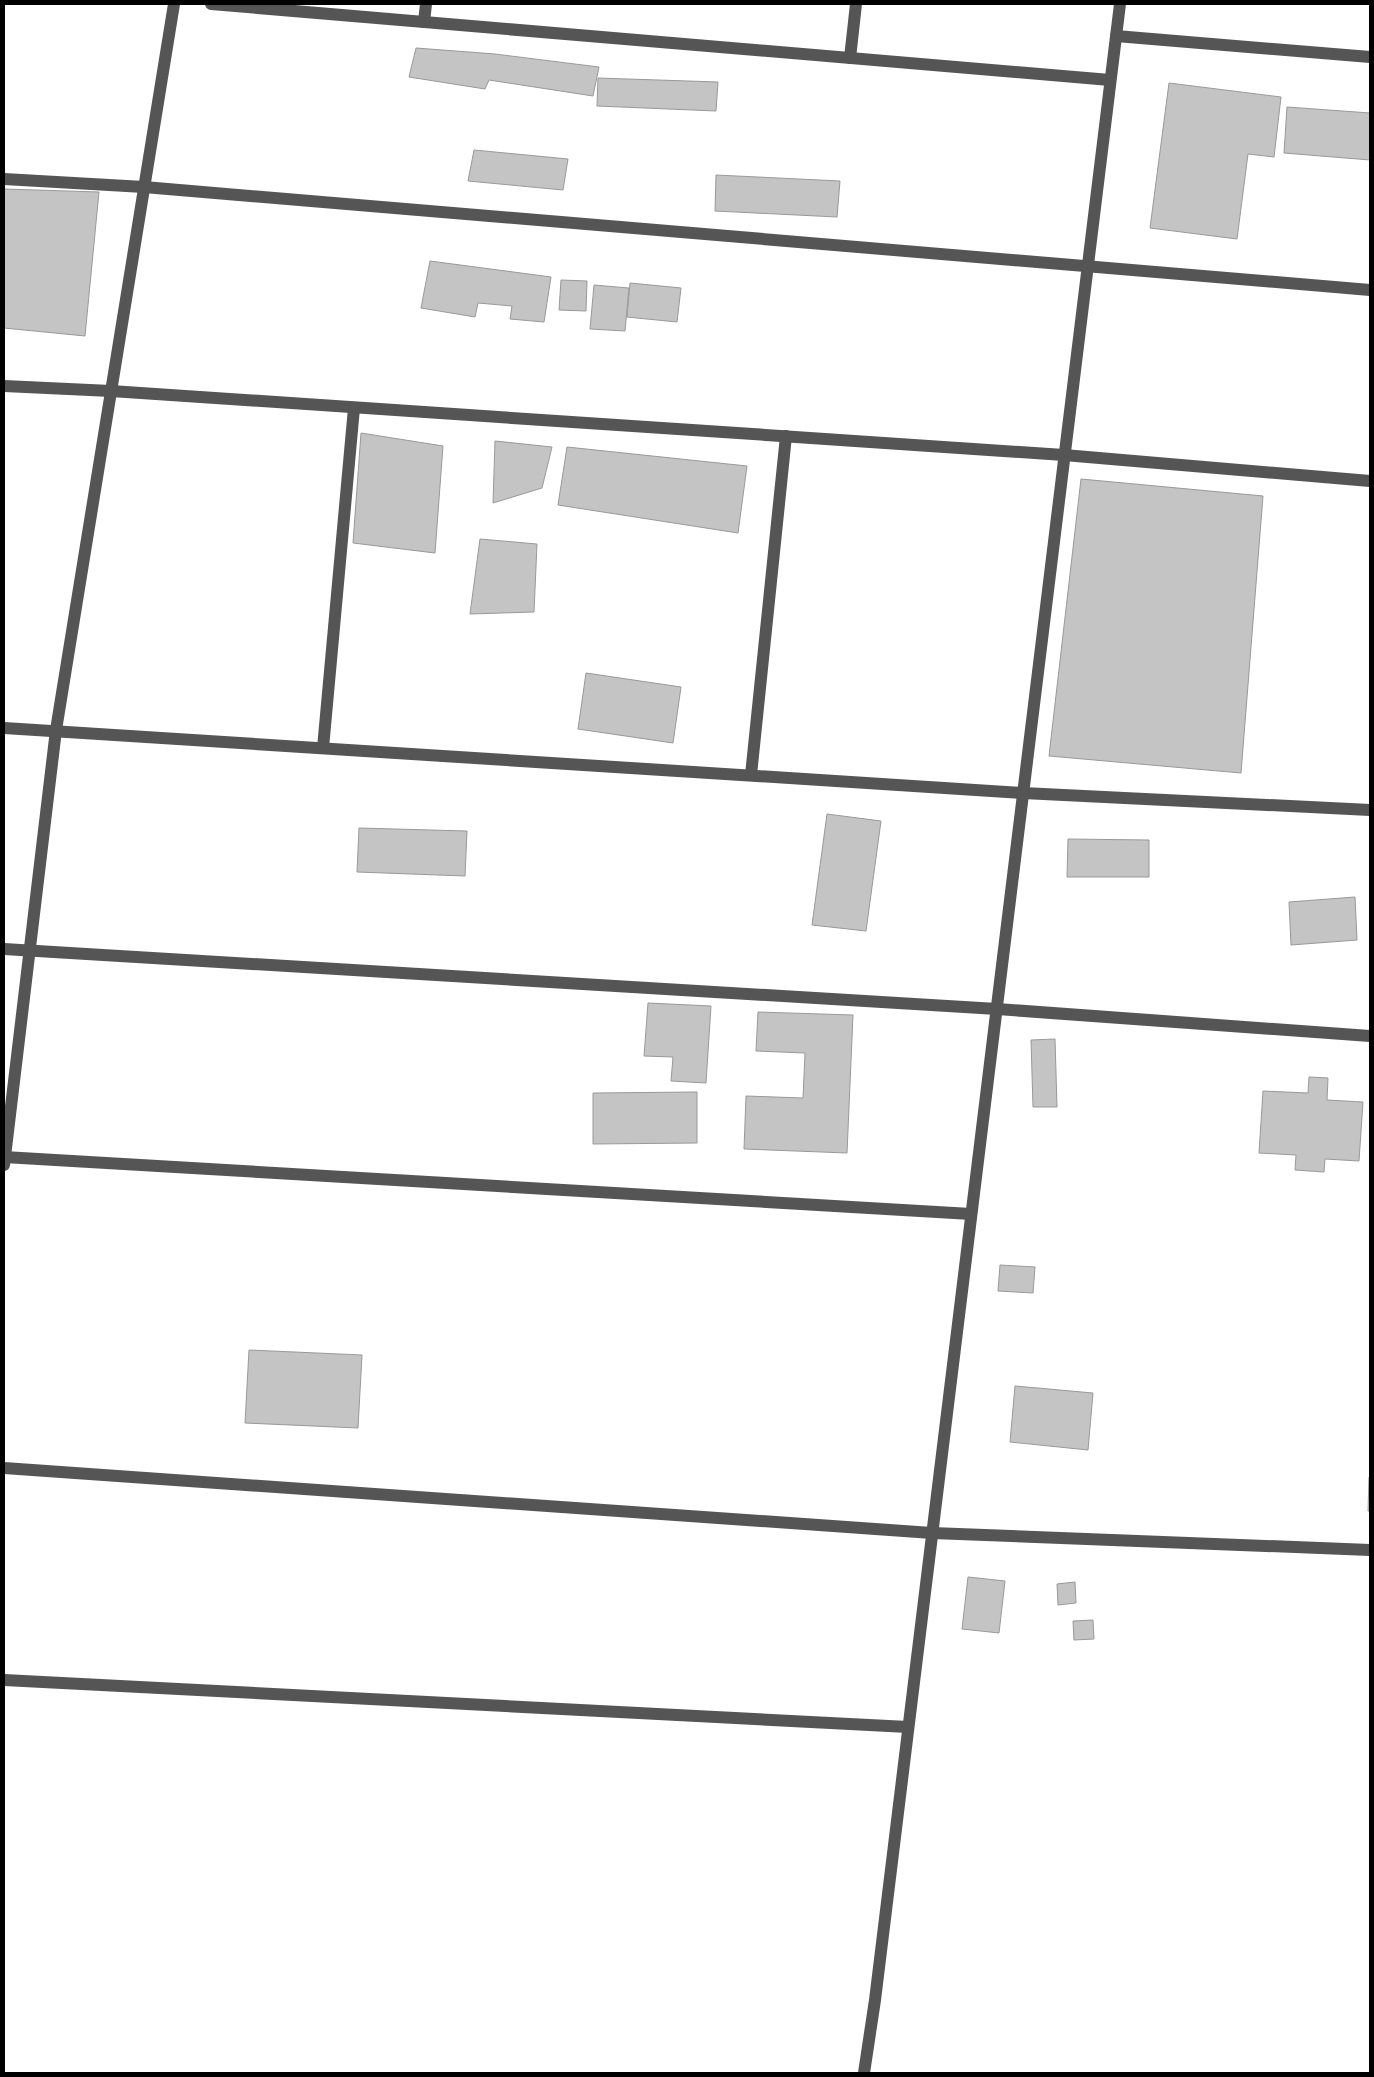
<svg xmlns="http://www.w3.org/2000/svg" width="1374" height="2077" viewBox="0 0 1374 2077" font-family="Jost,sans-serif">
	<style>
		.building { fill: #c4c4c4; stroke: #999 }
		.lines { fill: none; stroke-linecap: round; stroke-linejoin: round }
		.minor { stroke: #555; stroke-width: 12 }
	</style>
	<rect width="100%" height="100%" fill="#fff"/>
	<!-- building -->
	<g class="building">
		<path d="M416,48L495,54L599,67L593,96L489,80L485,89L409,77Z"/>
		<path d="M598,78L718,82L716,111L597,106Z"/>
		<path d="M1169,83L1281,97L1274,157L1248,154L1237,239L1150,228Z"/>
		<path d="M1287,107L1370,113V160L1284,153Z"/>
		<path d="M474,150L568,159L563,190L468,181Z"/>
		<path d="M716,175L840,181L837,217L715,211Z"/>
		<path d="M4,189L99,192L85,336L4,328Z"/>
		<path d="M430,261L551,277L544,322L510,319L512,306L478,303L475,317L421,308Z"/>
		<path d="M561,280L587,281L586,311L559,310Z"/>
		<path d="M630,283L681,288L677,322L627,317Z"/>
		<path d="M594,285L629,288L625,331L590,329Z"/>
		<path d="M361,433L443,446L435,553L353,543Z"/>
		<path d="M495,441L552,447L542,488L493,503Z"/>
		<path d="M567,447L747,466L738,533L558,505Z"/>
		<path d="M1081,479L1263,496L1241,773L1049,756Z"/>
		<path d="M480,539L537,544L534,612L470,614Z"/>
		<path d="M586,673L681,687L673,743L578,729Z"/>
		<path d="M827,814L881,821L866,931L812,925Z"/>
		<path d="M359,828L467,831L465,876L357,872Z"/>
		<path d="M1068,839L1149,840V877H1067Z"/>
		<path d="M1355,897L1357,940L1291,945L1289,902Z"/>
		<path d="M648,1003L711,1006L706,1083L671,1081L673,1057L644,1056Z"/>
		<path d="M758,1012L853,1015L847,1153L744,1149L746,1096L803,1098L805,1053L756,1051Z"/>
		<path d="M1055,1039L1057,1107H1033L1031,1040Z"/>
		<path d="M1309,1077L1328,1078L1327,1100L1363,1102L1359,1161L1325,1159L1324,1172L1295,1170L1296,1155L1259,1153L1263,1091L1308,1093Z"/>
		<path d="M697,1092V1143L593,1144V1093Z"/>
		<path d="M1000,1265L1035,1267L1033,1293L998,1291Z"/>
		<path d="M249,1350L362,1355L358,1428L245,1423Z"/>
		<path d="M1015,1386L1093,1393L1088,1450L1010,1442Z"/>
		<path d="M1369,1477H1370V1511H1368Z"/>
		<path d="M968,1577L1005,1581L999,1633L962,1629Z"/>
		<path d="M1075,1582L1076,1603L1058,1605L1057,1584Z"/>
		<path d="M1093,1620L1094,1639L1074,1640L1073,1621Z"/>
	</g>
	<g class="lines">
		<!-- minor -->
		<g class="minor">
			<path d="M211,4L1110,80"/>
			<path d="M424,22L426,4"/>
			<path d="M1116,36L1370,57"/>
			<path d="M850,58L856,4"/>
			<path d="M4,179L144,187L1370,290"/>
			<path d="M4,386L111,391L1064,455L1370,481"/>
			<path d="M4,728L1023,793L1370,810"/>
			<path d="M323,748L354,408"/>
			<path d="M751,775L786,436"/>
			<path d="M4,949L997,1009L1370,1036"/>
			<path d="M4,1157L971,1214"/>
			<path d="M4,1165L56,730L174,4"/>
			<path d="M4,1468L932,1533L1370,1550"/>
			<path d="M4,1680L908,1727"/>
			<path d="M864,2073L875,2000L1120,4"/>
		</g>
	</g>
	<!-- border -->
	<rect width="1374" height="2077" fill="none" stroke="#000000" stroke-width="10"/>
</svg>
